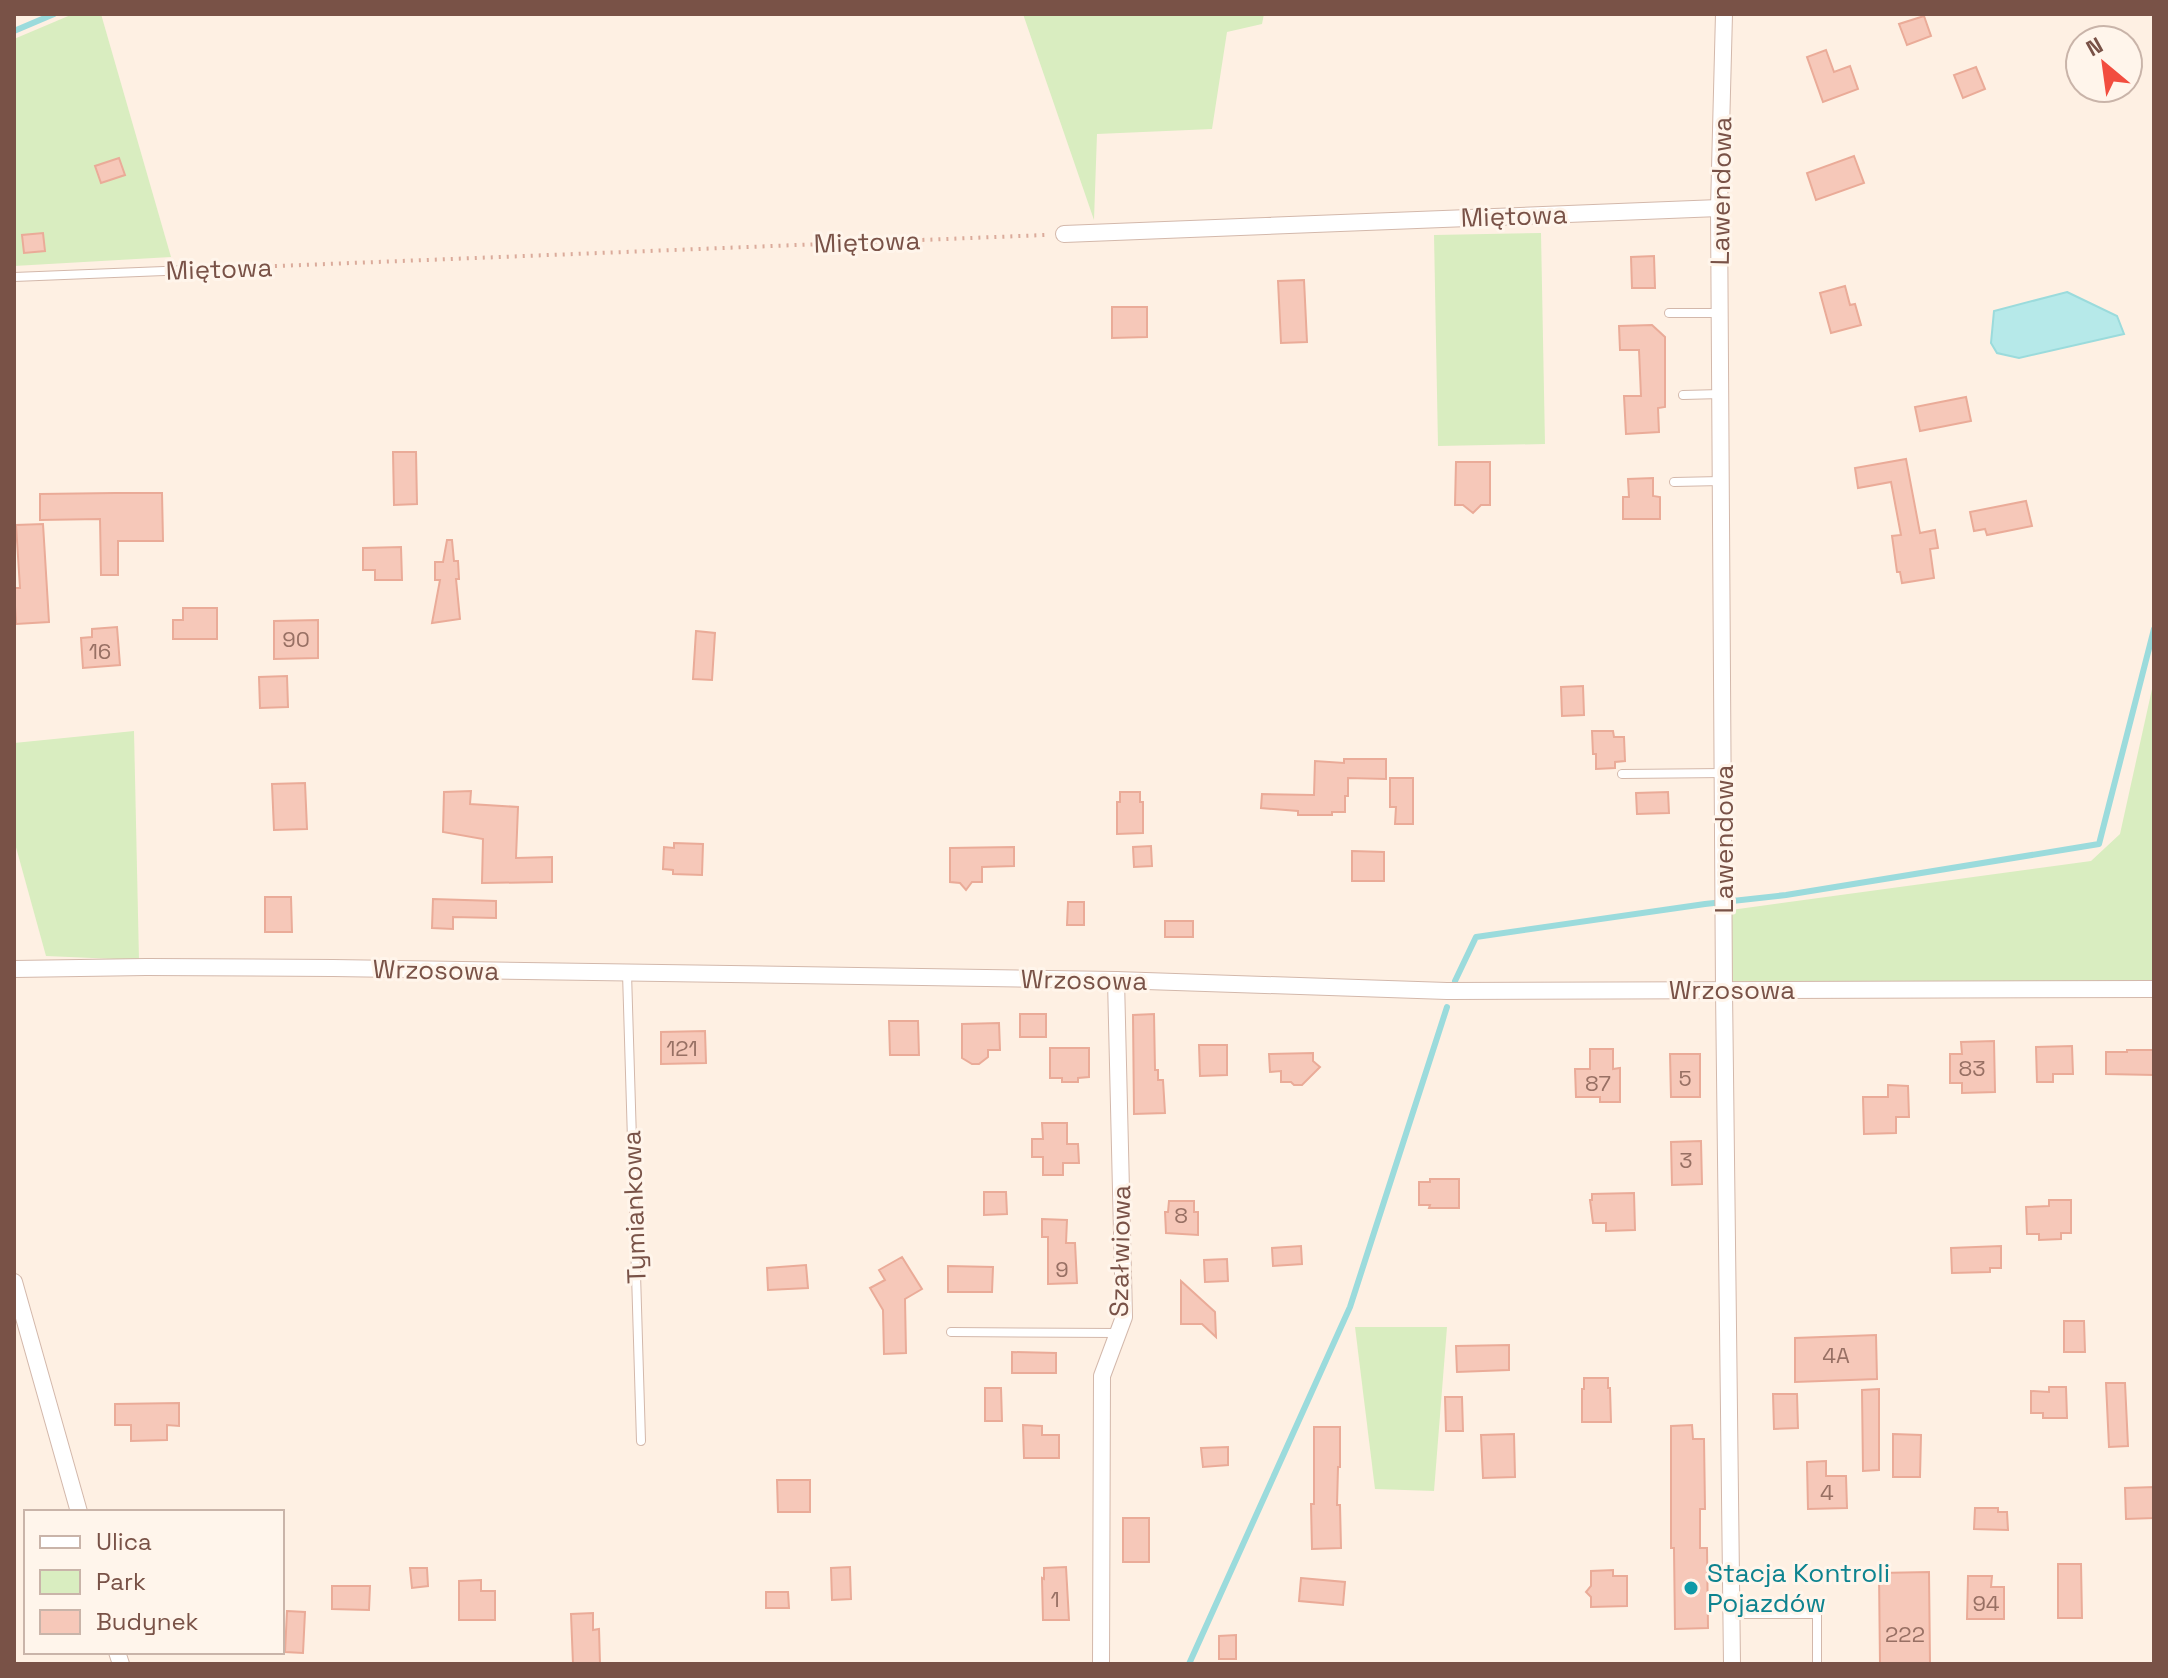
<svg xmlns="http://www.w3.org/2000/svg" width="2168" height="1678" viewBox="0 0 2168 1678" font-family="'Space Grotesk',sans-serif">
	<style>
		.green { fill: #d9edc0 }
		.water { fill: #b6e9e9; stroke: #9bdbdc; stroke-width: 2 }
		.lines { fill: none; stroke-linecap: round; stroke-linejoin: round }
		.stream { stroke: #9bdbdc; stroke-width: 6 }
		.building { fill: #f6c8b9; stroke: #eaab98; stroke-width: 2 }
		.lane-casing { stroke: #d3b8ab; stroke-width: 10 }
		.street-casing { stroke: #d3b8ab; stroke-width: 18 }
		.path { stroke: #dbab9b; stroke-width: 4; stroke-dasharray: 2 6; stroke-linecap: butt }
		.lane { stroke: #fff; stroke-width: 8 }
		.street { stroke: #fff; stroke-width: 16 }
		.culture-dot { fill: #0f9aa8; stroke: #fff5eb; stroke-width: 3 }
		.labels { text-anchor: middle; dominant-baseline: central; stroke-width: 6; stroke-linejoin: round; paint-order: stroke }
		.number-label { font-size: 22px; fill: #987064 }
		.street-label { font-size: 26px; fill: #795247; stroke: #fff5eb }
		.culture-label { font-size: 26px; fill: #0d838f; stroke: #fff5eb; text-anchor: start }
	</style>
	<rect width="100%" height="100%" fill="#fef0e3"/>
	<!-- green -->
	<g class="green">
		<path d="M73,14H101L171,257L14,266V39Z"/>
		<path d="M1023,14H1264L1262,24L1227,32L1212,129L1097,134L1094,220Z"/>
		<path d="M1541,233L1545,444L1438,446L1434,235Z"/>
		<path d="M2154,680V982L1730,986L1731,910L2091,861L2120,834Z"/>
		<path d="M134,731L139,960L46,956L14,840V743Z"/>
		<path d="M1355,1327H1447L1434,1491L1375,1489Z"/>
	</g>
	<!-- water -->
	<path class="water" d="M2067,292L2117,316L2124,334L2019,358L1997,353L1991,343L1994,311Z"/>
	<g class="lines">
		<!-- stream -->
		<g class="stream">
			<path d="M14,31L54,14"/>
			<path d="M1455,981L1476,937L1705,904L1786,895L2099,844L2154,629"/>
			<path d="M1189,1664L1350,1307L1447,1007"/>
		</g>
	</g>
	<!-- building -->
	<g class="building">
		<path d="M1924,16L1931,36L1907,45L1899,24Z"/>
		<path d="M1826,50L1834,72L1850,66L1858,89L1823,102L1807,57Z"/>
		<path d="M1976,67L1985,89L1963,98L1954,75Z"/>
		<path d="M1854,156L1864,183L1816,200L1807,173Z"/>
		<path d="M119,158L125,175L101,183L95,166Z"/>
		<path d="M43,233L45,251L24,253L22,235Z"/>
		<path d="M1654,256L1655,288H1632L1631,257Z"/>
		<path d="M1304,280L1307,342L1281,343L1278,281Z"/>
		<path d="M1845,286L1850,305L1855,304L1861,325L1831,333L1820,293Z"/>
		<path d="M1112,307H1147V337L1112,338Z"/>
		<path d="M1652,325L1665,337V407L1658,408L1659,432L1626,434L1624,396H1641L1639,350H1620L1619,326Z"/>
		<path d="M1966,397L1971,421L1920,431L1915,407Z"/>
		<path d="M393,452H416L417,504L394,505Z"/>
		<path d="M1906,459L1920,533L1935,530L1938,548L1930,549L1934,578L1902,583L1900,572H1897L1892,536L1901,535L1891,482L1858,488L1855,468Z"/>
		<path d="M1456,462H1490V505H1481L1473,513L1463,505H1455Z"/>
		<path d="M1653,478V496L1660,497V519H1623V497H1629L1628,479Z"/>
		<path d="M115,493H162L163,541H118V575H101L100,519L40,520V494Z"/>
		<path d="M2026,501L2032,526L1987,535L1985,529L1974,531L1970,512Z"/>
		<path d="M43,524L49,622L16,624L14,588H20L16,525Z"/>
		<path d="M447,540H452L454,561H458L459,579H456L460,619L432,623L440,580H435V562H443Z"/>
		<path d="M401,547L402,580H375V570H363V548Z"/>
		<path d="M183,608H217V639H173V620H183Z"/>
		<path d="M318,620V658L274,659V621Z"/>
		<path d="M117,627L120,665L83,668L81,638L92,637V629Z"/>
		<path d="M696,631L715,633L712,680L693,679Z"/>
		<path d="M287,676L288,707L260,708L259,677Z"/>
		<path d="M1583,686L1584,715L1562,716L1561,687Z"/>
		<path d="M1592,731H1613L1614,737H1624L1625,761L1615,762V768L1596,769V754H1593Z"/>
		<path d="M1344,759H1386V779L1348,778V796H1345V812H1332V815H1298V811L1261,808L1262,794L1314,795L1315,761L1344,763Z"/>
		<path d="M1390,778H1413V824H1395L1396,807H1390Z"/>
		<path d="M305,783L307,829L274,830L272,784Z"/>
		<path d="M471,791L470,804L518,807L516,858L552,857V882L482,883L483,839L443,832L444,792Z"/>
		<path d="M1120,792H1140V802H1143V833L1117,834V802H1120Z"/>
		<path d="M1668,792L1669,813L1637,814L1636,793Z"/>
		<path d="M674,843L703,844L702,875L673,874V870L663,869L664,847L674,848Z"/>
		<path d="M1151,846L1152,866L1134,867L1133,847Z"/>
		<path d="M1014,847V866L982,867V882H972L966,890L960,883L950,882V848Z"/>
		<path d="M1352,851L1384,852V881H1352Z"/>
		<path d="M265,897H291L292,932H265Z"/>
		<path d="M433,899L496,901V918L453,917V929L432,928Z"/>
		<path d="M1068,902H1084V925H1067Z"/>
		<rect x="1165" y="921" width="28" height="16"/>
		<rect x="1020" y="1014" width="26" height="23"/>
		<path d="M1154,1014L1155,1070H1158V1080H1163L1165,1113L1134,1114L1133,1015Z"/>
		<path d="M889,1021H918L919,1055H890Z"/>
		<path d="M999,1023L1000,1050H988V1057L979,1064H972L962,1058V1024Z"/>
		<path d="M705,1031L706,1063L661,1064V1032Z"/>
		<path d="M1994,1041L1995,1092L1962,1093V1083H1950V1054H1962L1961,1042Z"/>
		<path d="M1199,1045H1227V1075L1200,1076Z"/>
		<path d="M2072,1046L2073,1074H2053V1082H2037L2036,1047Z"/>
		<path d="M1050,1048H1089V1077L1078,1078V1082H1062V1078H1050Z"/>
		<path d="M1590,1049H1613V1069L1620,1068V1102H1600V1097H1576L1575,1069H1590Z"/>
		<path d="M2127,1050H2154V1075L2106,1074V1052H2127Z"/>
		<path d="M1313,1053V1061L1320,1067L1302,1085H1294L1291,1082H1281V1071L1270,1072L1269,1054Z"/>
		<path d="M1670,1054H1700V1097H1671Z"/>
		<path d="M1888,1085L1908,1086L1909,1117H1896V1133L1864,1134L1863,1097H1888Z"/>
		<path d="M1042,1123H1067V1144H1078L1079,1163H1063V1175H1043V1157H1032V1139H1043Z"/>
		<path d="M1701,1141L1702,1184L1672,1185L1671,1142Z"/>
		<path d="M1430,1179H1459V1208H1429L1430,1205H1419V1182H1430Z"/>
		<path d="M984,1192H1006L1007,1214L984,1215Z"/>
		<path d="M1634,1193L1635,1230L1606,1231V1223H1593L1590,1200H1592V1194Z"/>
		<path d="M2049,1200H2071V1233H2061V1239L2039,1240V1234H2027L2026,1207L2049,1206Z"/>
		<path d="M1169,1201H1194V1212H1198V1235L1166,1233L1165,1212H1168Z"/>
		<path d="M1042,1219L1067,1220L1066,1243H1075L1077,1283L1048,1284V1237H1042Z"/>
		<path d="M1301,1246L1302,1264L1273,1266L1272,1248Z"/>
		<path d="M2001,1246V1268H1990V1272L1952,1273L1951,1248Z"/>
		<path d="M902,1257L922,1289L905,1299L906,1353L884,1354L883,1310L870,1288L885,1280L879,1270Z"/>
		<path d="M1227,1259L1228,1281L1205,1282L1204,1260Z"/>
		<path d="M806,1265L808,1288L768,1290L767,1268Z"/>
		<path d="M948,1266L993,1267L992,1292H948Z"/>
		<path d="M1181,1281L1215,1312L1216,1337L1202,1324H1181Z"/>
		<path d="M2064,1321H2084L2085,1352H2064Z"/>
		<path d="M1876,1335L1877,1379L1795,1382V1338Z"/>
		<path d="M1509,1345V1370L1457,1372L1456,1346Z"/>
		<path d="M1012,1352L1056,1353V1373H1012Z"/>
		<path d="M1584,1378H1608V1388H1610L1611,1422H1582V1389H1584Z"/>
		<path d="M2106,1383H2125L2128,1446L2109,1447Z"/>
		<path d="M2049,1387H2066L2067,1418H2043V1413H2031V1391L2049,1392Z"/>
		<path d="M985,1388H1001L1002,1421H985Z"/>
		<path d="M1879,1389V1470L1863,1471L1862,1390Z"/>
		<path d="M1773,1394H1797L1798,1428L1774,1429Z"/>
		<path d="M1445,1397H1462L1463,1431H1446Z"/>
		<path d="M179,1403V1426L167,1425V1440L131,1441V1425H115V1404Z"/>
		<path d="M1023,1425L1042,1426V1435H1059V1458H1024Z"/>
		<path d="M1692,1425L1693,1439H1704L1705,1509H1700V1548H1707L1708,1628L1675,1629L1674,1548H1671V1426Z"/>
		<path d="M1314,1427H1340V1467H1338L1337,1505H1340L1341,1548L1312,1549L1311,1504H1314Z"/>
		<path d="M1514,1434L1515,1477L1483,1478L1481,1435Z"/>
		<path d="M1893,1434L1921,1435L1920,1477H1893Z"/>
		<path d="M1228,1447V1465L1203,1467L1201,1448Z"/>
		<path d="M1826,1461V1476H1846L1847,1508L1808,1509L1807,1462Z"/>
		<path d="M777,1480H810V1512H778Z"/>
		<path d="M2154,1487V1518L2126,1519L2125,1488Z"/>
		<path d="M1975,1508H1998V1512H2007L2008,1530L1974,1529Z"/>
		<rect x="1123" y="1518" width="26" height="44"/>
		<path d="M2058,1564H2081L2082,1618H2058Z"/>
		<path d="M850,1567L851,1599L832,1600L831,1568Z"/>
		<path d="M1066,1567L1069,1620H1043L1042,1578L1044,1579V1568Z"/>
		<path d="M410,1568H427L428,1586L412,1588Z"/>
		<path d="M1613,1570V1576H1627V1606L1591,1607V1597L1586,1592L1591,1586V1571Z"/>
		<path d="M1929,1572L1930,1664H1880L1879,1573Z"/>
		<path d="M1968,1576H1992L1991,1587H2004V1619H1967Z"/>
		<path d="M1301,1578L1345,1582L1343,1605L1299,1601Z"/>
		<path d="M481,1580V1591H495V1620H459V1581Z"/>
		<path d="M332,1586H370L369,1610L332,1609Z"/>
		<path d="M766,1592H788L789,1608H766Z"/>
		<path d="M287,1611L305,1612L303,1653L285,1652Z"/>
		<path d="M593,1613V1630L599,1629L600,1664H573L571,1614Z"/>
		<path d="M1236,1635V1659H1219V1636Z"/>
	</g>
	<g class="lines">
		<!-- lane casing -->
		<g class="lane-casing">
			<g id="lane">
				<path d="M14,277L189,270"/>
				<path d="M1669,313H1720"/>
				<path d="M1683,395L1721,394"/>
				<path d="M1674,482L1721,481"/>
				<path d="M1622,774L1724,773"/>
				<path d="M627,973L641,1441"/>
				<path d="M951,1332L1117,1333"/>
				<path d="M1732,1614H1817V1664"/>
			</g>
		</g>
		<!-- street casing -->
		<g class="street-casing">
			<g id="street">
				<path d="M1724,14L1719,208L1724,990L1732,1664"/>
				<path d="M1064,234L1719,208"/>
				<path d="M14,969L146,967L333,968L1116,980L1447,991L2154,989"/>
				<path d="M14,1282L79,1512"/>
				<path d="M117,1652L121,1664"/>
				<path d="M1101,1664L1102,1376L1124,1317L1116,980"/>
			</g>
		</g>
		<!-- path -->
		<path class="path" d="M203,269L1045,235"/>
		<!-- lane -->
		<use href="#lane" class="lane"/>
		<!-- street -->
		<use href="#street" class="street"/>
	</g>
	<!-- markers -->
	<circle class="culture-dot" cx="1691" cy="1588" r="8"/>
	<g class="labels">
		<!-- number labels -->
		<g class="number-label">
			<text x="296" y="639">90</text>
			<text x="100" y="651">16</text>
			<text x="682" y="1048">121</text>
			<text x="1972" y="1068">83</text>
			<text x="1685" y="1078">5</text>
			<text x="1598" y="1083">87</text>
			<text x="1686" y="1160">3</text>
			<text x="1181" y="1215">8</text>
			<text x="1062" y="1269">9</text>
			<text x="1836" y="1355">4A</text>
			<text x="1827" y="1492">4</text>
			<text x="1055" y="1599">1</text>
			<text x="1986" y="1603">94</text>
			<text x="1905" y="1634">222</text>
		</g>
		<!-- street labels -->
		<g class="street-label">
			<text transform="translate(1721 191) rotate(-89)">Lawendowa</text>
			<text transform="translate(1514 216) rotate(-2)">Miętowa</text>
			<text transform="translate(867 242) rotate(-2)">Miętowa</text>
			<text transform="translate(219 269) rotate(-2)">Miętowa</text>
			<text transform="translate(1724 839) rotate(-90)">Lawendowa</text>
			<text transform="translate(436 970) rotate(1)">Wrzosowa</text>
			<text transform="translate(1084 980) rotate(1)">Wrzosowa</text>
			<text x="1732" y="990">Wrzosowa</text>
			<text transform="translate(634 1207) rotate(-92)">Tymiankowa</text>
			<text transform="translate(1120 1251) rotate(-89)">Szałwiowa</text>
		</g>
		<!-- culture labels -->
		<g class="culture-label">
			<text x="1707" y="1573">Stacja Kontroli<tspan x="1707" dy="30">Pojazdów</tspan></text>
		</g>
	</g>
	<!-- border -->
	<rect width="2168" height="1678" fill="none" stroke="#795247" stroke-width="32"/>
	<!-- legend -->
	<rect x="24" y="1510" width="260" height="144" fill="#fff5eb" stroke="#c9b4a9" stroke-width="2"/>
	<rect x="40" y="1536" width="40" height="12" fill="#ffffff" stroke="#c9b4a9" stroke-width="2"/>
	<text x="96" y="1550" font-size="24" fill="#795247">Ulica</text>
	<rect x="40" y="1570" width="40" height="24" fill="#d9edc0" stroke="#c9b4a9" stroke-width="2"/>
	<text x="96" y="1590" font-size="24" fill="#795247">Park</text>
	<rect x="40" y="1610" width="40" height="24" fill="#f6c8b9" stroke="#c9b4a9" stroke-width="2"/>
	<text x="96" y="1630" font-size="24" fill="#795247">Budynek</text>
	<!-- north arrow -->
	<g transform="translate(2104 64) rotate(331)"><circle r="38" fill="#fff5eb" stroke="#c9b4a9" stroke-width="2"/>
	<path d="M0-6L14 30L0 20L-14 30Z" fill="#f24d3f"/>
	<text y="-12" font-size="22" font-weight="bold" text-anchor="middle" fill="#795247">N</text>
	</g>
</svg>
